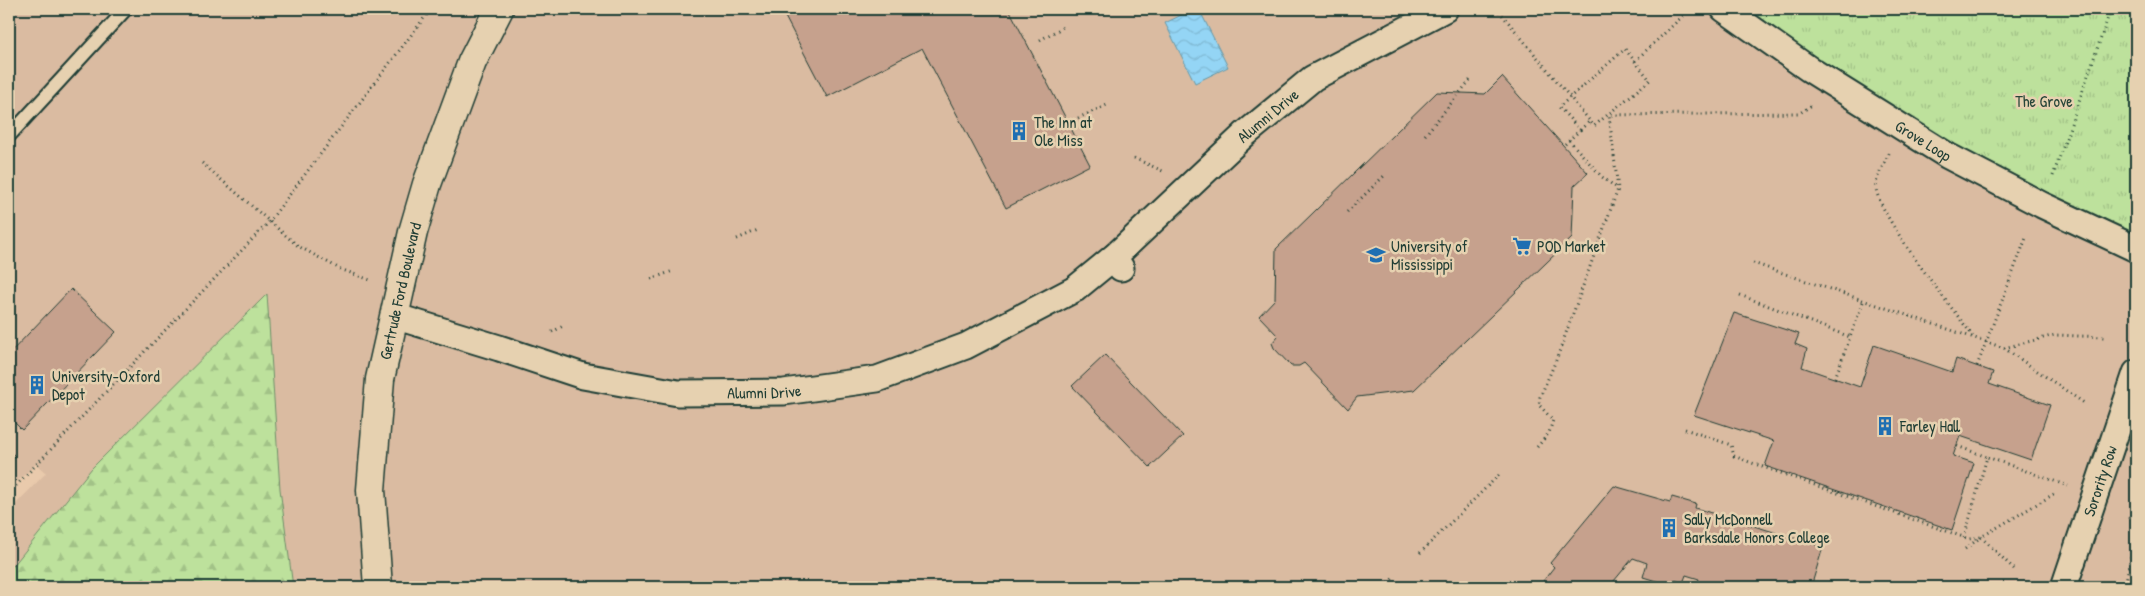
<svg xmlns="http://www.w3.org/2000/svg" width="2145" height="596" viewBox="0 0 2145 596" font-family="'Patrick Hand',sans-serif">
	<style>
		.built { fill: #dabba1 }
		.forest { fill: url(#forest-firs); stroke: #6e8f68 }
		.park { fill: url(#park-tufts); stroke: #6e8f68 }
		.water { fill: url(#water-waves); stroke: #6598a8 }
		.building { fill: #c6a18d; stroke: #1f3d34 }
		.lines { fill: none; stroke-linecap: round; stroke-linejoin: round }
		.service-casing { stroke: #1f3d34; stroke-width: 16 }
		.minor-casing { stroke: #1f3d34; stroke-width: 29 }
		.tertiary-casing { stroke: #1f3d34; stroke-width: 31 }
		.path { stroke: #1f3d34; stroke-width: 3; stroke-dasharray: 1 4; stroke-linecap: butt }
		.service { stroke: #e6d1b0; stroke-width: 12 }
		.minor { stroke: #e6d1b0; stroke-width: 25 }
		.tertiary { stroke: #e6d1b0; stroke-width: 28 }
		.labels { text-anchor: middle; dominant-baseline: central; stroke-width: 5; stroke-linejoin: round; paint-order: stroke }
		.park-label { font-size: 16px; fill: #274539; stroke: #e6d1b0 }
		.street-label { font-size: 16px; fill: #1f3d34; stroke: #e6d1b0 }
		.poi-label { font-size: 16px; fill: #1f3d34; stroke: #e6d1b0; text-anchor: start }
	</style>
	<defs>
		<pattern id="forest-firs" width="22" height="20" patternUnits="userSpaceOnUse" patternTransform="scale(1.25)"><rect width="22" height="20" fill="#bde19c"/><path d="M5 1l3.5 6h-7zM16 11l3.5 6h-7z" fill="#a2c287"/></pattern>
		<pattern id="park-tufts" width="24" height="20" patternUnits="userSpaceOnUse" patternTransform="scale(1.25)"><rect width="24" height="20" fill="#bde19c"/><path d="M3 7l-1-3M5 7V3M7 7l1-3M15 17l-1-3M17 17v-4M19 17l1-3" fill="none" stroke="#a2c287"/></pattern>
		<pattern id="water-waves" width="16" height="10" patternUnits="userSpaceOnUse" patternTransform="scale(1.25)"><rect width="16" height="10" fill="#94d5f5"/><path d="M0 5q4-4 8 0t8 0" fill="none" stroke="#7fb8d3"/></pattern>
	</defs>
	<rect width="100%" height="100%" fill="#e9caac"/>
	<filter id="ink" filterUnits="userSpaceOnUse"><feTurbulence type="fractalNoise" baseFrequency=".02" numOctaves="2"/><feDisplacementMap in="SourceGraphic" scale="10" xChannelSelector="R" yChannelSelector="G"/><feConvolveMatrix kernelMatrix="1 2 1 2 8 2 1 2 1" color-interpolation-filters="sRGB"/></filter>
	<g filter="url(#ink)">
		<!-- built -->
		<path class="built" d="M9,9H2136V587H9V511L46,473L36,464L9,489Z"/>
		<!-- forest -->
		<path class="forest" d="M267,294L280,489L293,587H9V571L92,468Z"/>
		<!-- park -->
		<path class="park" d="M1724,9H2136V244L2042,205Z"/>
		<!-- water -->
		<path class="water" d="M1194,9H1199L1228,67L1195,83L1165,23Z"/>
		<!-- building -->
		<g class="building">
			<path d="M781,9H1009L1090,165L1006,208L922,48L827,97Z"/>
			<path d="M1502,77L1588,173L1574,186L1572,238L1414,390L1357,397L1348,409L1304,363L1299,366H1291L1274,348L1272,343L1278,336L1259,316L1275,299L1276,249L1437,92L1485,94Z"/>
			<path d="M71,289L116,332L22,430L9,417V354Z"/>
			<path d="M1734,313L1799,334L1795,344L1807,349L1802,367L1860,387L1874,345L1952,372L1956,359L1993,372L1989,384L2050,405L2031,460L1960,436L1953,456L1974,463L1952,530L1765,466L1774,441L1694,415Z"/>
			<path d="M1105,355L1183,436L1150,467L1072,386Z"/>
			<path d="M9,450L15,456L9,463Z"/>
			<path d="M1614,486L1670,502L1672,497L1696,504L1695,508L1823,547L1811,587H1696L1699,579L1686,575L1683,583L1675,580L1673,586L1643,577L1647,563L1633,558L1609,587H1542L1540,585L1554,567L1550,563Z"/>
		</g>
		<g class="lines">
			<!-- service casing -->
			<g class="service-casing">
				<path id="service" d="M9,136L126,9"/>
			</g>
			<!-- minor casing -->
			<g class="minor-casing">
				<g id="minor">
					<path id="s1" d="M1724,9L1809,69L1948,156L2042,205L2136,249"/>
					<path id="s2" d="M1114,257L1244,135L1313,78L1445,9"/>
					<path id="s3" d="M394,316L499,348L583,376L678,393L784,392L877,379L966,346L1075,289L1114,257L1121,268"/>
					<path id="s4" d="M2064,587L2136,373"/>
				</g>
			</g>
			<!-- tertiary casing -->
			<g class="tertiary-casing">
				<g id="tertiary">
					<path id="s5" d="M378,587L371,490L380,379L413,232L427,184L472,62L499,9"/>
				</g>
			</g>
			<!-- path -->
			<g class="path">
				<path d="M1499,11L1594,126L1650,80L1625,49L1559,107L1580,130L1563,146"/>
				<path d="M1040,40L1065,26"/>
				<path d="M1635,61L1686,13"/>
				<path d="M1078,118L1107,105"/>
				<path d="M1580,130L1590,121"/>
				<path d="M1425,135L1471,79"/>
				<path d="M1569,140L1602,177L1617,188"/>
				<path d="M1889,153C1885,163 1877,174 1876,185C1873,210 1955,312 1973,336"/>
				<path d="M1134,158L1165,172"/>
				<path d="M202,163L298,246L340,269L373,281"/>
				<path d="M2053,176L2111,9"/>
				<path d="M1347,212L1384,176"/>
				<path d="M737,239L758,230"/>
				<path d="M1753,263L2004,348L2084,403"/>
				<path d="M651,279L673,271"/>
				<path d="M1740,295L1850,337"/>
				<path d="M552,332L565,325"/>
				<path d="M2004,348L2055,335L2104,337"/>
				<path d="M1977,366L2026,238"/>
				<path d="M1835,378L1863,302"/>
				<path d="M1685,429L1731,445L1734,456L1752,463L1969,539L1981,537L2054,494"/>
				<path d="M1957,446L1987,457"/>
				<path d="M1537,447L1549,433L1553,420L1539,405L1540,397L1557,358L1618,189L1609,115L1800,113L1812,105"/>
				<path d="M9,493L268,223L431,9"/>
				<path d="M2128,517L2136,520"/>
				<path d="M1964,538L1987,457L2068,486"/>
				<path d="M1965,549L1981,537L2014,569"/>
				<path d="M1420,553L1501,473"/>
				<path d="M1385,587L1395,576"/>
				<path d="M2125,587L2136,527"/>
			</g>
			<!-- service -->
			<use href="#service" class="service"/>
			<!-- minor -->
			<use href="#minor" class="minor"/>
			<!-- tertiary -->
			<use href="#tertiary" class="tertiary"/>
		</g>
	</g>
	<!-- icons -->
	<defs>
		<g id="building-bare" transform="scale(1.5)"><path d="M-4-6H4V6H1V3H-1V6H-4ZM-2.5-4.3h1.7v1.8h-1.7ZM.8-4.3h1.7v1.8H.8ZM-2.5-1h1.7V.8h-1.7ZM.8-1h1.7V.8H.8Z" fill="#1f6fb2" stroke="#e6d1b0" stroke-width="2.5" paint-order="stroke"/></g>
		<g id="supermarket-bare" transform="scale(1.5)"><path d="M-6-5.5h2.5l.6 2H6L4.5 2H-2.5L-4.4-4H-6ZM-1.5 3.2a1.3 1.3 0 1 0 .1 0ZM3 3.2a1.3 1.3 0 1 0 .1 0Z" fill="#1f6fb2" stroke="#e6d1b0" stroke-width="2.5" paint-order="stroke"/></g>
		<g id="university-bare" transform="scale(1.5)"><path d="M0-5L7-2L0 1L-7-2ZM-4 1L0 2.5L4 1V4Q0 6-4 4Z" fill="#1f6fb2" stroke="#e6d1b0" stroke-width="2.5" paint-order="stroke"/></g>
	</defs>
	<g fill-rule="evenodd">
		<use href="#building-bare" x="1019" y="131"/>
		<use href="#supermarket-bare" x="1522" y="246"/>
		<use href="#university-bare" x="1376" y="255"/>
		<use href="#building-bare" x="37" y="385"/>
		<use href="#building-bare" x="1885" y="426"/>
		<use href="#building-bare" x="1669" y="528"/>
	</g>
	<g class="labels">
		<!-- park labels -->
		<g class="park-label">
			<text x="2044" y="101">The Grove</text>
		</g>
		<!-- street labels -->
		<g class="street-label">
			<text stroke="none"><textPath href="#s2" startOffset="209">Alumni Drive</textPath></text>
			<text stroke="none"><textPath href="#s1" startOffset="239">Grove Loop</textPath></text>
			<text stroke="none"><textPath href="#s5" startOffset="299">Gertrude Ford Boulevard</textPath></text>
			<text stroke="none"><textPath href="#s3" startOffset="381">Alumni Drive</textPath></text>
			<text stroke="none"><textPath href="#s4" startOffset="112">Sorority Row</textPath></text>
		</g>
		<!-- poi labels -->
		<g class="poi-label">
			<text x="1034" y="122">The Inn at<tspan x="1034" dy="18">Ole Miss</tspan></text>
			<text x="1391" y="246">University of<tspan x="1391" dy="18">Mississippi</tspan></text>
			<text x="1537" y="246">POD Market</text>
			<text x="52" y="376">University-Oxford<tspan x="52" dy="18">Depot</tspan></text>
			<text x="1900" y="426">Farley Hall</text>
			<text x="1684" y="519">Sally McDonnell<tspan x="1684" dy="18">Barksdale Honors College</tspan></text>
		</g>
	</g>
	<!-- margin -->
	<rect width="2145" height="596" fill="none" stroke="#e6d1b0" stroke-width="30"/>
	<rect x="15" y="15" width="2115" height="566" fill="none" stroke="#1f3d34" stroke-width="2" filter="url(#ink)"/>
</svg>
